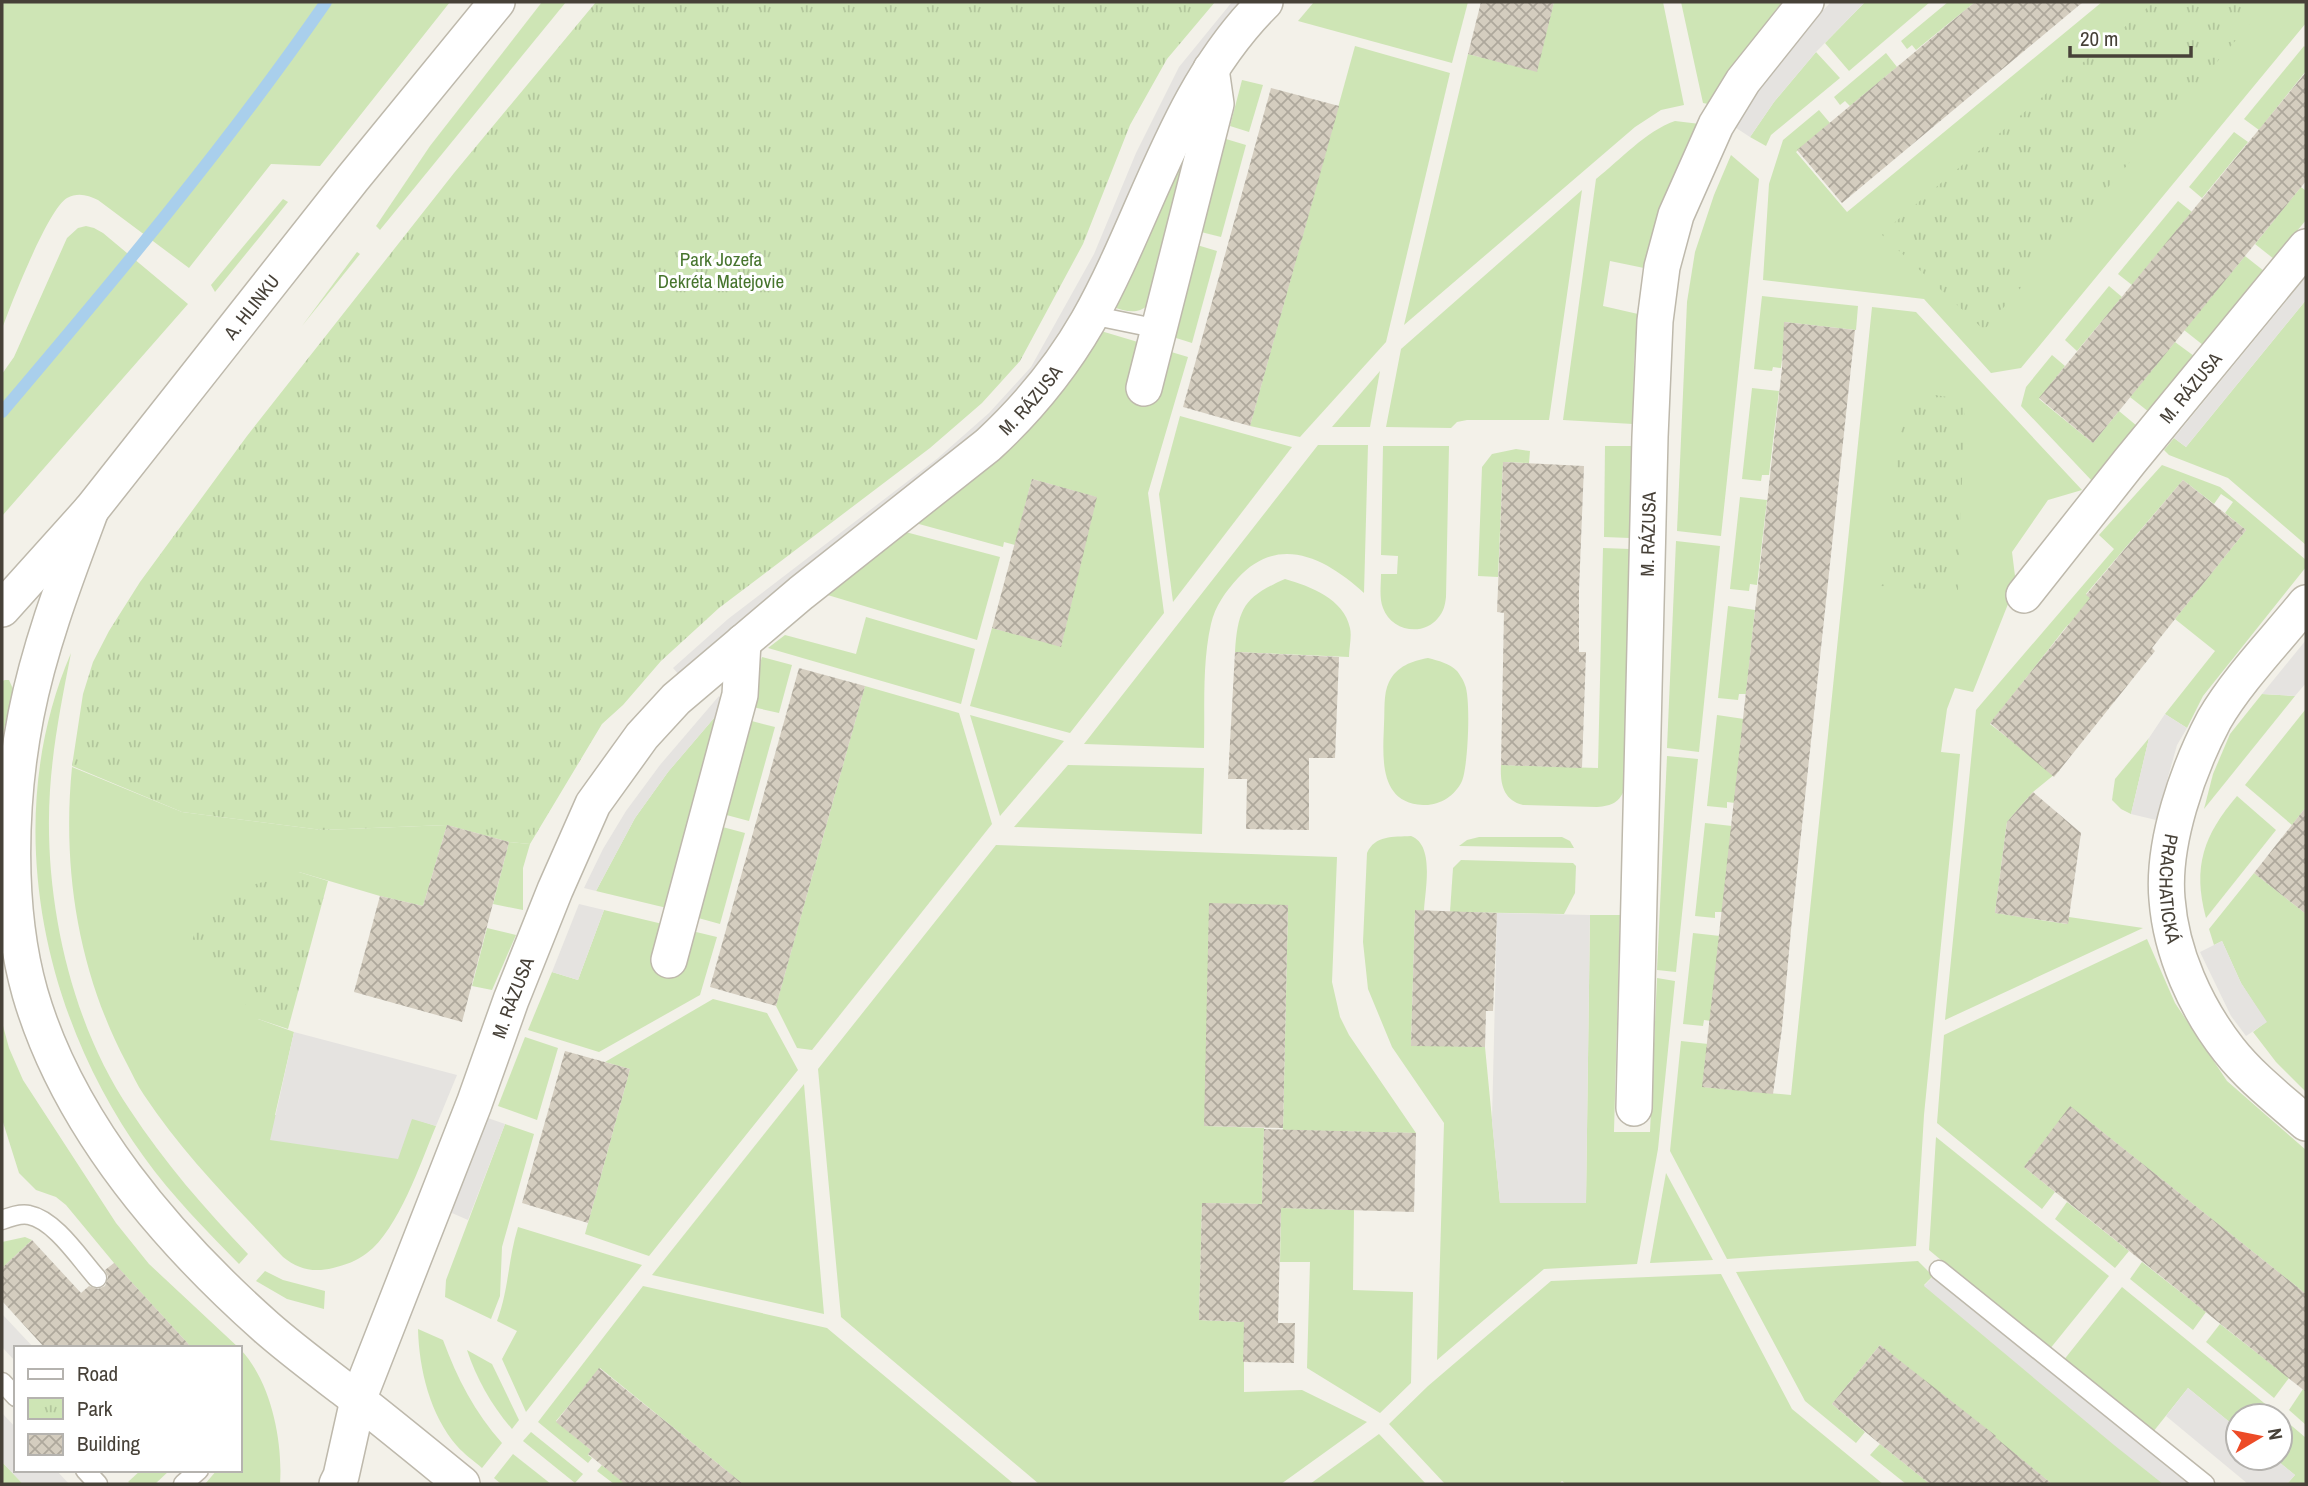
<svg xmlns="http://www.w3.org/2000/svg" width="2308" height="1486" viewBox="0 0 2308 1486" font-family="'Archivo Narrow',sans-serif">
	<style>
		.green { fill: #cee5b5 }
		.park { fill: url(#park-tufts) }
		.parking { fill: #e5e3e0 }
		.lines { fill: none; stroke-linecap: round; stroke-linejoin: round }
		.stream { stroke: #a9cfec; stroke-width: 12 }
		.building { fill: url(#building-cross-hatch) }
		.service-casing { stroke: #beb9ac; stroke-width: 21 }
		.minor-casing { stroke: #beb9ac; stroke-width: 38 }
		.service { stroke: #fff; stroke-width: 18 }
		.minor { stroke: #fff; stroke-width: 35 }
		.labels { text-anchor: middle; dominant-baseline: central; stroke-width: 6; stroke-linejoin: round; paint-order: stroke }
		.park-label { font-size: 19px; fill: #47752e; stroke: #fff }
		.street-label { font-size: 19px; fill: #474138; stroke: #fff }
	</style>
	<defs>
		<pattern id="park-tufts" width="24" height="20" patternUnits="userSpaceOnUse" patternTransform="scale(1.75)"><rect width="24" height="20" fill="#cee5b5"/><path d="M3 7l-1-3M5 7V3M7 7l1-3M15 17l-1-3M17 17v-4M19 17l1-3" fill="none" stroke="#b2c69c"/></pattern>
		<pattern id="building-cross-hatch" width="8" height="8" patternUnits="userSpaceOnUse" patternTransform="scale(1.75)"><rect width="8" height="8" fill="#d4cdbf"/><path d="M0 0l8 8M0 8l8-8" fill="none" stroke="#aea89c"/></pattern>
	</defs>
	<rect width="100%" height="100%" fill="#f3f1e9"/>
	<!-- green -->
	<g class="green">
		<path d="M2,2H450L320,166L271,164L189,268L98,200C88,195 78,192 67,198C48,209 11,304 2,329Z"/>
		<path d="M542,2H566L380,230L376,226L430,146Z"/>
		<path d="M1314,2H1468L1452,63L1298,21Z"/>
		<path d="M1554,2H1663L1684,105L1661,110L1635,127L1404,325L1468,54L1536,71Z"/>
		<path d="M1681,2H1782L1741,56L1708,104L1703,103Z"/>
		<path d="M1865,2H1930L1849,71L1825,43Z"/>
		<path d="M1948,2H1975L1916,50L1912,45L1907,49L1901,41Z"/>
		<path d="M2102,2H2306V23L2021,368L1991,373L1924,299L1763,280L1769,184L1783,140L1819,110L1830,123L1796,152L1847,212Z"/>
		<path d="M1355,46L1450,73L1386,342L1300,437L1250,426Z"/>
		<path d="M2304,46L2306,48V71L2259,130L2244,119Z"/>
		<path d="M1816,52L1840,78L1771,135L1766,146L1750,137L1774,102Z"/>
		<path d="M1886,53L1897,67L1850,106L1845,101L1840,105L1834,97Z"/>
		<path d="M1242,80L1263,85L1249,132L1230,126Z"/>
		<path d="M1675,121L1700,124L1661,210L1644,268L1610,261L1603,306L1638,314L1634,363L1633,424L1563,420L1596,179C1620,160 1646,131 1675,121Z"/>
		<path d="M1192,132L1148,305C1137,315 1126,311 1112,307Z"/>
		<path d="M2234,132L2248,142L2202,198L2189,187Z"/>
		<path d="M1226,139L1246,145L1221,237L1201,232Z"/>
		<path d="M1731,155L1759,179L1721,536L1677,531L1687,302L1695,252L1714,195Z"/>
		<path d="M2301,187L2306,191V220L2274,259L2255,244Z"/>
		<path d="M1582,190L1549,420H1467L1457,422L1451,428L1386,427L1401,349Z"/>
		<path d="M283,199L288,202L215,292L211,285Z"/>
		<path d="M2178,201L2192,212L2132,285L2118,274Z"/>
		<path d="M86,226L94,228L103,233L188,304L2,516V374L14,357L67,238L78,228Z"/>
		<path d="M1197,245L1217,251L1192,343L1173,337Z"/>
		<path d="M357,252L360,254L302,326Z"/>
		<path d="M2245,256L2264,271L2203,345L2184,330Z"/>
		<path d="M2109,286L2122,297L2077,351L2065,340Z"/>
		<path d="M1762,296L1858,306L1856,330L1784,322L1786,326L1781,368L1773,367L1772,371L1754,369Z"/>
		<path d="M2306,300V545L2228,478L2169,455L2164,450L2174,438L2186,447Z"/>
		<path d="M1872,307L1916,312L2082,490L2048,500L2012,552L2016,584L1973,692L1955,688L1947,709L1941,752L1960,754L1924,1115L1916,1246L1727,1259L1670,1151L1681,1041L1708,1044L1703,1087L1791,1095Z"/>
		<path d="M1101,331L1188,357L1148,493L1164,613L1070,733L970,706L992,628L1061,646L1096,497L1032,479L1015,545L1004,542L1003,547L908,521Z"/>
		<path d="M2175,342L2194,356L2149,412L2130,397Z"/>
		<path d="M2052,355L2065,366L2039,399L2093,443L2119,411L2137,426L2092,481L2021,406L2026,387Z"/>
		<path d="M1380,371L1370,427H1332Z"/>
		<path d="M1752,388L1779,391L1769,475H1762L1761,481L1742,479Z"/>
		<path d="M1180,416L1292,447L1173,602L1159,494Z"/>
		<path d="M1318,445H1368L1364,593C1327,559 1279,533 1238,578C1226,591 1215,606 1211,624C1202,663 1205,707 1204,748L1084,744Z"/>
		<path d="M1383,446H1449L1446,597C1445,605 1444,611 1438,618C1423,637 1391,631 1383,608C1379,598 1381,585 1381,574H1397L1398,556L1381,555Z"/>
		<path d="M1605,446H1632L1630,538L1604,537Z"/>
		<path d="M1516,449L1530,451L1529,463L1503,462L1498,577L1478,576L1482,467L1492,454Z"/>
		<path d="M2162,465L2220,487L2306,560V567L2203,696L2187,728L2165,714L2215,651L2175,619L2246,530L2225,513L2233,502L2221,494L2214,504L2183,480L2086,594L2093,601L2066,627L1990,724L2013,742L2060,770L2033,792L2007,822L1995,913L2067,924L2069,917L2143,928L1945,1020L1976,710L2114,549L2099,535Z"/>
		<path d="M1740,497L1767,500L1757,585L1750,584L1749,591L1730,589Z"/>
		<path d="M898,530L1000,557L977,640L821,593Z"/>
		<path d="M1676,541L1720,546L1699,752L1667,748Z"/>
		<path d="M1603,548L1630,549L1625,788C1620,802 1612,806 1597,807L1523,805C1503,800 1500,783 1501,765L1598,768Z"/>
		<path d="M1285,579C1310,586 1344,599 1350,628C1352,637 1349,648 1349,657L1235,652C1238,608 1244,597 1285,579Z"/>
		<path d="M1728,606L1755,610L1746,694H1739L1738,700L1718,698Z"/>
		<path d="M866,617L975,649L961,704L768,648L785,635L856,654Z"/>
		<path d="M71,653C62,699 53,744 50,790C43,896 70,1022 130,1110C164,1162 205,1209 248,1254L239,1264C206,1230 172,1196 144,1157C41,1015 0,818 71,653Z"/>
		<path d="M762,657L792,665L779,713L748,706Z"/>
		<path d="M1428,658C1439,661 1449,663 1457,671C1460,675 1464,681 1465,685C1471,699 1468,767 1462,781C1455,796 1439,806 1423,805C1378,803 1383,756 1384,724C1385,711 1383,694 1389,682C1397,666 1412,661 1428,658Z"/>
		<path d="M5,680H9L13,689L2,738V681Z"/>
		<path d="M865,686L959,713L992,824L812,1050L797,1048L776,1006Z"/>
		<path d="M2262,694L2295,696L2204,809L2213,774L2230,734Z"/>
		<path d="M726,704L671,909L596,891L635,818L668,772Z"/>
		<path d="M2305,710L2306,807L2292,825L2245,785Z"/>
		<path d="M970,715L1064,741L1000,816Z"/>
		<path d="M1717,715L1744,719L1735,803L1727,802V808L1707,806Z"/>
		<path d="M744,719L775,727L749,821L719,813Z"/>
		<path d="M2149,738L2131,814L2121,809L2112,800L2115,779Z"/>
		<path d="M1667,756L1698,759L1676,972L1657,970Z"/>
		<path d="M1068,765L1204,768L1202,834L1014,827Z"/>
		<path d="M72,767L182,812L322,830L447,825L423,906L380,896L299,872L258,1019L294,1032L275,1115L412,1118L436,1126C421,1162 398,1230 367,1253C357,1261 345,1265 333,1268C313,1273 298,1269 283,1257C234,1205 183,1154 144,1095C137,1085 132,1073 126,1062C78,971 62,868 72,767Z"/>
		<path d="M2237,796L2276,830L2206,918C2192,866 2204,835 2237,796Z"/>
		<path d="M1705,823L1732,826L1723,912H1715V918L1695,916Z"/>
		<path d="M715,825L745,833L720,924L691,916Z"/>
		<path d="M1411,836C1435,845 1425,890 1424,911H1415L1411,1045L1485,1047L1500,1203L1586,1202L1590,915H1620L1614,1132H1650L1657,978L1675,981L1658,1149L1637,1264L1544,1269L1437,1360L1444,1123L1392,1047L1368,989L1363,942L1367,853C1375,835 1393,837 1411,836Z"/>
		<path d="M1479,837H1562L1570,841L1574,848L1459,846L1467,840Z"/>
		<path d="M509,842L530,844L523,868V910L493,904Z"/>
		<path d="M996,845L1337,857L1332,982L1340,1017L1349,1035L1416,1133L1283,1130L1288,906L1204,1126L1264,1128L1262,1204L1202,1203L1199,1320L1244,1322V1392L1302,1390L1367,1422L1281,1484H1039L841,1317L818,1069Z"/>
		<path d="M1461,860L1573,863L1576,866L1575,893L1564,914L1450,912L1453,868Z"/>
		<path d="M2254,873L2306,914V1092L2276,1062L2253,1032L2266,1022L2241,983L2222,941L2214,945L2209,929Z"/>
		<path d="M604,910L717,937L700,995L599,1052L528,1030L552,972L578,980Z"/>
		<path d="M487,928L516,935L492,990L472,986Z"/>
		<path d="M1693,933L1720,936L1711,1021L1704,1020L1703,1026L1683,1024Z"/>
		<path d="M2147,939L2175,1003L2227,1081L2306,1150V1294L2071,1107L2024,1167L2055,1192L2042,1209L1937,1123L1944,1035Z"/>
		<path d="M713,999L767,1013L798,1070L649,1256L585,1234L630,1069L605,1062Z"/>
		<path d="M2,1022L9,1048L23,1080L116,1223L149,1264L239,1348H192L114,1263L66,1205L56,1197L36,1190L19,1173L2,1119Z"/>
		<path d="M525,1037L558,1048L537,1120L498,1106Z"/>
		<path d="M804,1084L824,1314L652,1275Z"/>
		<path d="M505,1124L534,1134L502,1247L500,1296L491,1319L445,1297L446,1280Z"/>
		<path d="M1936,1137L2109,1276L2049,1350L1929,1250Z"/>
		<path d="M1666,1173L1713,1260L1650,1263Z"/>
		<path d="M2067,1202L2129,1251L2115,1268L2055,1219Z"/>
		<path d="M1281,1208L1354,1210L1353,1290L1413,1292L1411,1383L1380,1413L1307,1368L1310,1262H1280Z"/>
		<path d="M518,1227L642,1265L526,1412L502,1359L517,1331L497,1321C509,1289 508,1259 518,1227Z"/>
		<path d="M25,1237L32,1240L2,1268V1242Z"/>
		<path d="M1918,1261L1933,1276L1924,1285L2164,1484H2052L1880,1345L1832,1404L1865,1432L1856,1443L1805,1401L1736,1272Z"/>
		<path d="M2142,1262L2206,1312L2193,1330L2130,1279Z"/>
		<path d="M265,1271L283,1280L325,1291L324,1309L287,1299L256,1281Z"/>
		<path d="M1721,1274L1792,1409L1883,1484H1566L1562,1481L1559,1484H1445L1389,1424L1428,1386L1551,1281Z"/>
		<path d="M643,1286L827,1328L1014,1484H743L600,1368L556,1421L591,1450L588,1455L592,1458L588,1463L538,1422Z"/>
		<path d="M2122,1287L2280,1416H2238V1429L2188,1388L2153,1432L2063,1361Z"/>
		<path d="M2220,1324L2289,1378L2274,1398L2206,1342Z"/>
		<path d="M418,1329L443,1340C457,1378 475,1413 502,1443L482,1468C474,1461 464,1454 457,1446C430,1415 419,1369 418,1329Z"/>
		<path d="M240,1349C271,1381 283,1441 280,1484H205L217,1470H240Z"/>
		<path d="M467,1350L492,1364L519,1420L512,1429C492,1406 477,1380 467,1350Z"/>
		<path d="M2303,1389L2306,1392V1425L2289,1410Z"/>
		<path d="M2280,1416L2306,1438V1484H2287L2295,1475L2274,1458H2280Z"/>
		<path d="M531,1432L583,1474L575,1483L523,1441Z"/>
		<path d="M1379,1434L1426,1484H1310Z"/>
		<path d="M1880,1444L1930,1484H1906L1870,1455Z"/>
		<path d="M513,1454L551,1484H501L494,1478Z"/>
		<path d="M2,1462L23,1484H2Z"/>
		<path d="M608,1464L633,1484H614L597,1471L602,1465L605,1468Z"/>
		<path d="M141,1470H170L155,1484H131L128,1482Z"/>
	</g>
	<!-- park -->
	<g class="park">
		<path d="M596,2H1215L1167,59L1130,125L1083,244L1020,361L982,403L930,448L719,608L661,661L623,705L602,724L530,844L509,842L447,825L322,830L182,812L72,766L83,694L93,662L109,631L140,582L247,436L454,173Z"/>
		<path d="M2154,2H2269L1984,330L1881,234Z"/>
		<path d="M1906,390L1965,400L1958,591L1881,586Z"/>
		<path d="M299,872L328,881L288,1029L258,1019L192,941L206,898Z"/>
	</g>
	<!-- parking -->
	<g class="parking">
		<path d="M1232,2H1247L1189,72L1147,157L1072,322L997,423L681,677L673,668L728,619L938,458L989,413L1031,367L1094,254L1136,153L1179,67Z"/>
		<path d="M1831,2H1865L1816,52L1774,102L1750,137L1730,124L1787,48Z"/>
		<path d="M2306,277V300L2186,447L2174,438Z"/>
		<path d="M2306,640V683L2295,696L2262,694Z"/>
		<path d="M719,696L726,704L668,772L635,818L596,891L584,888L603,849L626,811L660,765Z"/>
		<path d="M2165,714L2187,728L2177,745L2156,820L2131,814L2149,738Z"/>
		<path d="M579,904L604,910L578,980L552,972Z"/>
		<path d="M1497,913L1590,915L1586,1203H1500L1492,1121Z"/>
		<path d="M2222,941L2241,983L2267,1022L2246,1036L2231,1016L2200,952Z"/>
		<path d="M294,1032L457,1075L436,1126L412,1119L398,1159L270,1140Z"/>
		<path d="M482,1116L505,1124L468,1220L445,1210Z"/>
		<path d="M1939,1270L2198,1484H2163L2114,1445L1924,1286Z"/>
		<path d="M2,1314L34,1348H16V1362L2,1347Z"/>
		<path d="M2188,1388L2238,1429V1458H2274L2295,1475L2287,1484H2248L2166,1416Z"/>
		<path d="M2,1413L16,1428V1470H56L69,1484H23L2,1462Z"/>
	</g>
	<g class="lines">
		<!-- stream -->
		<path class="stream" d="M2,412C115,279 227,145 326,2"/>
	</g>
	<!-- building -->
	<g class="building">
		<path d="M1481,2H1554L1537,72L1468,54Z"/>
		<path d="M1975,2H2083L1842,203L1797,150Z"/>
		<path d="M2306,72V181L2093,443L2039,398Z"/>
		<path d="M1271,88L1339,106L1250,426L1183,407Z"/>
		<path d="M1784,322L1855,330L1792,919L1782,1028L1773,1094L1702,1087L1782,368Z"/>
		<path d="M1503,462L1584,466L1579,590V652H1586L1582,768L1501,765L1504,613L1497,612Z"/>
		<path d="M1032,479L1097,497L1061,647L992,628Z"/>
		<path d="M2183,480L2246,530L2152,648L2155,651L2054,777L1990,723L2090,598L2086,595Z"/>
		<path d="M1235,652L1339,657L1335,758H1309V830L1246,829L1247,779H1228Z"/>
		<path d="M799,668L865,686L776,1006L710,987Z"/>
		<path d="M2033,792L2081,833L2068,924L1995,913L2007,822Z"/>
		<path d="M2306,807V914L2254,873Z"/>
		<path d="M447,825L509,842L462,1022L354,992L380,896L423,906Z"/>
		<path d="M1209,903L1288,905L1283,1128L1204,1126Z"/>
		<path d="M1415,910L1497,913L1493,1011H1486L1485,1047L1411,1046Z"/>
		<path d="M565,1051L630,1069L588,1223L522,1203Z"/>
		<path d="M2070,1106L2306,1294V1392L2024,1167Z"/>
		<path d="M1264,1129L1416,1133L1414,1212L1281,1208L1278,1323H1295L1294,1363L1243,1362L1244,1322L1199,1320L1202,1203L1262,1204Z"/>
		<path d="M32,1240L81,1293L89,1286L98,1289L105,1286L108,1277L105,1270L114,1263L192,1348H45L2,1301V1268Z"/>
		<path d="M1880,1345L1996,1436L1995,1437L2052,1484H1930L1880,1444L1832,1404Z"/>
		<path d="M599,1368L685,1437L743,1484H625L588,1454L591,1450L556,1422Z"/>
	</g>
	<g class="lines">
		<!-- service casing -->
		<g class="service-casing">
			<g id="service">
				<path d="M1091,315L1159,329"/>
				<path d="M2,1220C10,1217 21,1213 29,1215C55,1220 80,1259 97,1278"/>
				<path d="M1939,1270L2205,1484"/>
				<path d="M2,1382L16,1397"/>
				<path d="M85,1470L98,1484"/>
				<path d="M183,1484L199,1470"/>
			</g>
		</g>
		<!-- minor casing -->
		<g class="minor-casing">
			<g id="minor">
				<path d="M1144,388L1216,104L1211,69"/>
				<path d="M91,510C66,577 40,644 26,715C9,802 6,908 30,993C68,1124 167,1239 266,1327C291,1349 318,1369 344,1389C384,1420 423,1452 462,1484"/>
				<path id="s1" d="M2024,595L2130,461L2306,247"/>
				<path id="s2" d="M2306,603C2277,639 2237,680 2214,720C2188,769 2162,843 2167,899C2171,953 2196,1008 2229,1050C2251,1078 2280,1100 2306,1123"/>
				<path id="s3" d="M2,609L91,510L353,178L497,2"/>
				<path d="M669,960L740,695L743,642"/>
				<path id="s4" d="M1634,1108L1650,437L1655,321L1662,267L1676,215L1716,125L1743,81L1806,2"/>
				<path id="s5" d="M337,1484L341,1476L358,1400L474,1104L511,1000L555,890L593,804L642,736L676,699L801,593L988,445C1027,409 1061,368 1088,321C1148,215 1176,90 1265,2"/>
			</g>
		</g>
		<!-- service -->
		<use href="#service" class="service"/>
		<!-- minor -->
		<use href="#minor" class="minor"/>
	</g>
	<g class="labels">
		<!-- park labels -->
		<g class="park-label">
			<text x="721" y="259">Park Jozefa<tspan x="721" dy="22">Dekréta Matejovie</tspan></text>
		</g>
		<!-- street labels -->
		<g class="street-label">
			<text stroke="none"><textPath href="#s3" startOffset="392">A. HLINKU</textPath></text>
			<text stroke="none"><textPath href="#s1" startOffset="266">M. RÁZUSA</textPath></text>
			<text stroke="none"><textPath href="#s5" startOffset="1326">M. RÁZUSA</textPath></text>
			<text stroke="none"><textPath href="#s4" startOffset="574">M. RÁZUSA</textPath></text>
			<text stroke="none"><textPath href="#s2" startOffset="326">PRACHATICKÁ</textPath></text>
			<text stroke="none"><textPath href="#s5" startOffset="518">M. RÁZUSA</textPath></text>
		</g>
	</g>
	<!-- border -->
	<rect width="2308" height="1486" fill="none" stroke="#474138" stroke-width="7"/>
	<!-- legend -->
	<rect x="14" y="1346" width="228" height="126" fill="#ffffff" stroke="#b5b3af" stroke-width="2"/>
	<rect x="28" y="1369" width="35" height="10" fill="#ffffff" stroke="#b5b3af" stroke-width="2"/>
	<text x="77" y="1381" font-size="21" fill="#474138">Road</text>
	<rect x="28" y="1398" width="35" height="21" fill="url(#park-tufts)" stroke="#b5b3af" stroke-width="2"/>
	<text x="77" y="1416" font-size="21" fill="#474138">Park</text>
	<rect x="28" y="1434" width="35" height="21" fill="url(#building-cross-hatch)" stroke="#b5b3af" stroke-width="2"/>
	<text x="77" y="1451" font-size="21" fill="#474138">Building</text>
	<!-- north arrow -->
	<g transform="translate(2259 1437) rotate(80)"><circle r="33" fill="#ffffff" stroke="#b5b3af" stroke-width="2"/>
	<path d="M0-5L12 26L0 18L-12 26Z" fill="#ed4b27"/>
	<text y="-10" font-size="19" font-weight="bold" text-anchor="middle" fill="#474138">N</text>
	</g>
	<!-- scale -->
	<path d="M2070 46v10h121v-10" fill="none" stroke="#474138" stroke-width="3.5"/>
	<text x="2080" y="46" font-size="21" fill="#474138" stroke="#ffffff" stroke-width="5" paint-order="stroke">20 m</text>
</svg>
